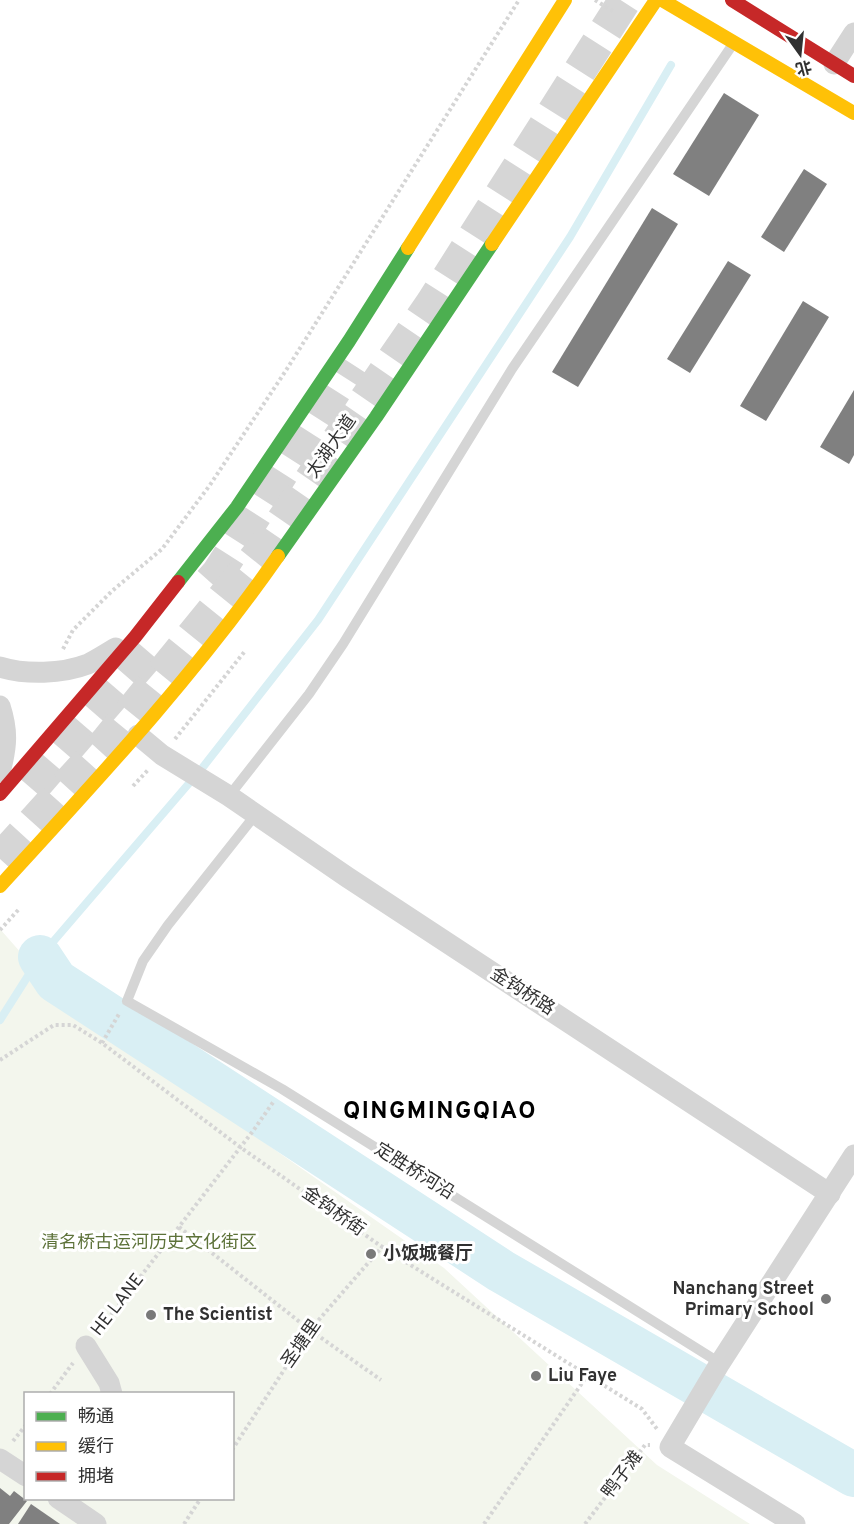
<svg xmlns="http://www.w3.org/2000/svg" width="854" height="1524" viewBox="0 0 854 1524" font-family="Overpass,'Noto Sans SC',sans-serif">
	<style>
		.green { fill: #f3f6ed; fill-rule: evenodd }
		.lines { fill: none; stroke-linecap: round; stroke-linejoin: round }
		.stream { stroke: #d9eff4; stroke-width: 8 }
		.river { stroke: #d9eff4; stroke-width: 44 }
		.building { fill: #808080 }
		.highway-tunnel { stroke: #d6d6d6; stroke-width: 33; stroke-dasharray: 33 16; stroke-linecap: butt }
		.path { stroke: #d5d5d5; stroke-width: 4; stroke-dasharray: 3 3; stroke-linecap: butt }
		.lane { stroke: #d5d5d5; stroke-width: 10 }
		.street { stroke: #d5d5d5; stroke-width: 21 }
		.fast { stroke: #4caf50; stroke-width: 14 }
		.slow { stroke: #ffc107; stroke-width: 14 }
		.jam { stroke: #c62828; stroke-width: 14 }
		.poi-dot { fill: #797979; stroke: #fff; stroke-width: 2 }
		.labels { text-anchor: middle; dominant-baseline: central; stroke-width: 6; stroke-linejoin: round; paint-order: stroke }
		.street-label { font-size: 18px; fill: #313131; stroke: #fff }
		.park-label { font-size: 18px; fill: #5d7239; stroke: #fff }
		.poi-label { font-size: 18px; font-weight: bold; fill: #313131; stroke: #fff; text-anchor: start }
		.district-label { font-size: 24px; font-weight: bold; letter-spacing: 1.5px; fill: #000; stroke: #fff }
	</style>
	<rect width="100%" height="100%" fill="#fff"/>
	<!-- green -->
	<path class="green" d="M0,929L65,1003L444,1268L657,1465L750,1524H0ZM26,1394H232V1498H26Z"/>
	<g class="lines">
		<!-- stream -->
		<path class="stream" d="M0,1020L40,957L203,767L318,620L570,237L671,65"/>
		<!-- river -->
		<path class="river" d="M40,957L56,981L501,1271L854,1475"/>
	</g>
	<!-- building -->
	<g class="building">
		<path d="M724,93L759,115L709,196L673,174Z"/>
		<path d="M804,169L827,184L784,252L761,237Z"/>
		<path d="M652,208L678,224L578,387L552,372Z"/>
		<path d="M728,261L751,275L690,373L667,359Z"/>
		<path d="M803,301L829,317L766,421L740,406Z"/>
		<path d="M854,390V455L849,464L820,447Z"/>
		<path d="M0,1488L10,1496L14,1491L27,1501L9,1524H0Z"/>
		<path d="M31,1504L60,1524H18Z"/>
	</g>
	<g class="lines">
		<!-- highway-tunnel -->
		<g class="highway-tunnel">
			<path d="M210,582L218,573L352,364"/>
			<path d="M32,789L155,647"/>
			<path d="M0,859L108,740L266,545L432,303L625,0"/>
		</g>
		<!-- path -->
		<g class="path">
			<path d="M595,0L614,12"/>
			<path d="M63,649L73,630L112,591L162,549L210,485L285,372L519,0"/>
			<path d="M175,739L245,651"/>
			<path d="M133,786L148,770"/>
			<path d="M0,930L20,908"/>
			<path d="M102,1043L119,1014"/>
			<path d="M0,1060L54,1025H73L102,1043L240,1147L388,1251L642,1409L657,1429"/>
			<path d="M179,1227L310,1330L381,1380"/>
			<path d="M100,1329L253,1131L274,1101"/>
			<path d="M50,1394L73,1363"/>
			<path d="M13,1441L26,1425"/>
			<path d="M232,1450L310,1330L382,1247"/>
			<path d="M184,1524L201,1498"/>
			<path d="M484,1524L587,1376"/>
			<path d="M585,1524L645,1445H650"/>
		</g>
		<!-- lane -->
		<g class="lane">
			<path d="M229,796L309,694L343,644L512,369L733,44"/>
			<path d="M256,814L168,925L143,961L127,1001L282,1089L720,1363"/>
		</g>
		<!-- street -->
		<g class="street">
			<path d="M834,64L854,33"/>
			<path d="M0,667C26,675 62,674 88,664C97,660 107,653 116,648"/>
			<path d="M0,706C8,731 7,746 0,772"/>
			<path d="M138,735L162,755L229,796L347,877L830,1194"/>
			<path d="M86,1346L109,1383L112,1394"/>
			<path d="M0,1459L26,1476"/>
			<path d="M58,1498L96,1524"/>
			<path d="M795,1524L670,1447L720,1363L854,1155"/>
		</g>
		<!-- fast -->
		<g class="fast">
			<path d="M278,556L376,417L492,244"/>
			<path d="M178,582L237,507L349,341L408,248"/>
		</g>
		<!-- slow -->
		<g class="slow">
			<path d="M662,0L854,113"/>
			<path d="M492,244L656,0"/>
			<path d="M408,248L565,0"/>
			<path d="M0,886C97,780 196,674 278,556"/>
		</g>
		<!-- jam -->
		<g class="jam">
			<path d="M732,0L854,76"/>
			<path d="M0,794L135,637L178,582"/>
		</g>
	</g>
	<!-- markers -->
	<g class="poi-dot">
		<circle cx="371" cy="1254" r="6"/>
		<circle cx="826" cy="1299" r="6"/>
		<circle cx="151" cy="1315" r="6"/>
		<circle cx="536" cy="1376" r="6"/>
	</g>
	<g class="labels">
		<!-- street labels -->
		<g class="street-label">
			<text transform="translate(332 447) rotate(-55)">太湖大道</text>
			<text transform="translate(522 992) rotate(33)">金钩桥路</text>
			<text transform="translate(414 1172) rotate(32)">定胜桥河沿</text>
			<text transform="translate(333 1212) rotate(35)">金钩桥街</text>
			<text transform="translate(118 1305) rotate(-52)">HE LANE</text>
			<text transform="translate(302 1344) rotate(-55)">圣塘里</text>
			<text transform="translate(623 1475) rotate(-53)">鸭子滩</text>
		</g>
		<!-- park labels -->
		<g class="park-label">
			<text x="149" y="1243">清名桥古运河历史文化街区</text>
		</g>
		<!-- poi labels -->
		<g class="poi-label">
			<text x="383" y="1254">小饭城餐厅</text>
			<text x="814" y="1289" text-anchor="end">Nanchang Street<tspan x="814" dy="21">Primary School</tspan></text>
			<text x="163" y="1315">The Scientist</text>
			<text x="548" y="1376">Liu Faye</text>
		</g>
		<!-- district labels -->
		<g class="district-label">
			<text x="440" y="1112">QINGMINGQIAO</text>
		</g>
	</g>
	<!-- legend -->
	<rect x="24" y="1392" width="210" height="108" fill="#ffffff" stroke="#adadad" stroke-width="1.5"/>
	<rect x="36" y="1412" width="30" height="9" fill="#4caf50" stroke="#adadad" stroke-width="1.5"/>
	<text x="78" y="1422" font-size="18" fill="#313131">畅通</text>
	<rect x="36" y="1442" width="30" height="9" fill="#ffc107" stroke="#adadad" stroke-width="1.5"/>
	<text x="78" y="1452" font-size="18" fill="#313131">缓行</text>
	<rect x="36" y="1472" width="30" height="9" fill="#c62828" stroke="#adadad" stroke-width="1.5"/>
	<text x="78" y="1482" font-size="18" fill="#313131">拥堵</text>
	<!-- north arrow -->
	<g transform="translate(800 54) rotate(165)" stroke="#ffffff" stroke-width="4.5" paint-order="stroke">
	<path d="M0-4.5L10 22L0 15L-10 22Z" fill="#313131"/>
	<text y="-9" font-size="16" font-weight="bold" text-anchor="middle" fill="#313131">北</text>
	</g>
</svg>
